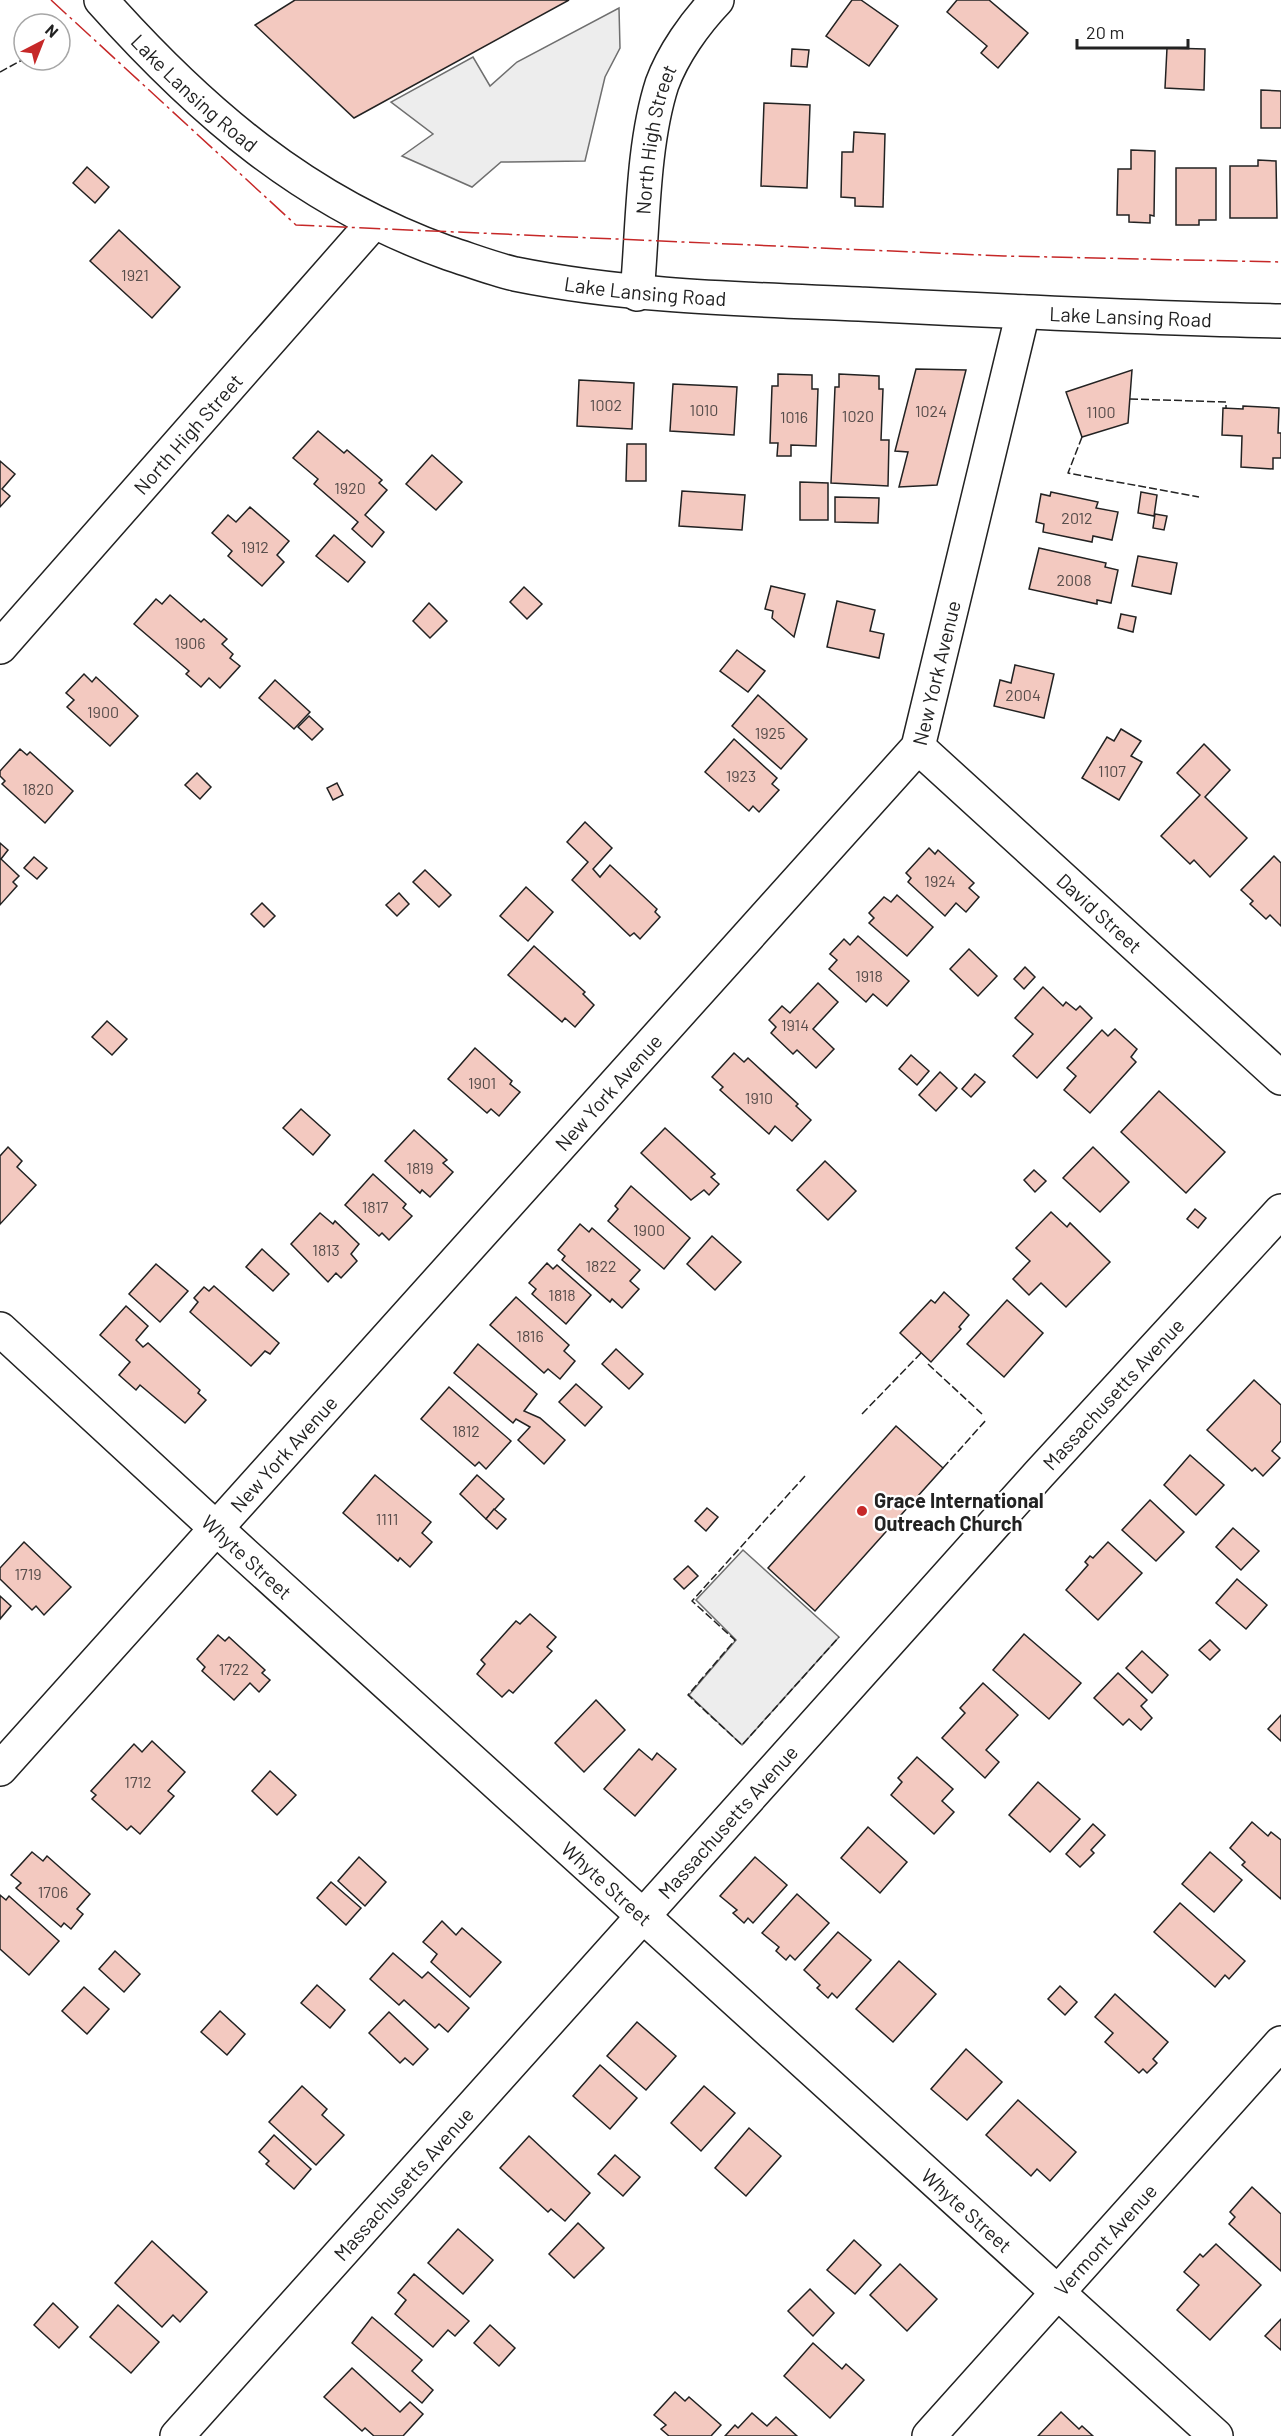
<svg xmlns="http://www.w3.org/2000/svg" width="1281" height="2436" viewBox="0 0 1281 2436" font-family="Barlow,sans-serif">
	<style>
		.parking { fill: #ededed; stroke: #6f6f6f; stroke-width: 1.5 }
		.building { fill: #f3c9c0; stroke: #222; stroke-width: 1.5 }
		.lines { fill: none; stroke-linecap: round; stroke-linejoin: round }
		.minor-casing { stroke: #222; stroke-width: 36 }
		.secondary-casing { stroke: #222; stroke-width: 36 }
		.minor { stroke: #fff; stroke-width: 33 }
		.secondary { stroke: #fff; stroke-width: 33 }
		.fence { stroke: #222; stroke-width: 1.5; stroke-dasharray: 8 3; stroke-linecap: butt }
		.power { stroke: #c62828; stroke-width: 1.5; stroke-dasharray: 21 4.5 3 4.5; stroke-linecap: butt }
		.poi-dot { fill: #c62828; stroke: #fff; stroke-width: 2 }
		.labels { text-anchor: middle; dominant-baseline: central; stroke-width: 4.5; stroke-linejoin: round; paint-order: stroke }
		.number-label { font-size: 16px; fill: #564c4a }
		.street-label { font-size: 20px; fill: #222; stroke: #fff }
		.poi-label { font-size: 20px; font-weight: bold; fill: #222; stroke: #fff; text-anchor: start }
	</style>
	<rect width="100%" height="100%" fill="#fff"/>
	<!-- parking -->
	<g class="parking">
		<path d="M619,8L620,48L605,77L585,161L501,162L472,187L402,156L433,134L391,102L473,57L490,86L517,62Z"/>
		<path d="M743,1550L839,1637L742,1745L689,1695L736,1640L696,1600Z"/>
	</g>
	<!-- building -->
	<g class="building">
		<path d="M295,0H569L354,118L255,25Z"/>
		<path d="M852,0H861L898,26L869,66L826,36Z"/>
		<path d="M957,0H989L1028,33L998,68L981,53L987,46L947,12Z"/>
		<path d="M1167,48L1205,49L1204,90L1165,88Z"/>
		<path d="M792,49L809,50L807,67L791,66Z"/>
		<path d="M1261,90L1281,91V128H1261Z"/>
		<path d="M764,103L810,105L807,188L761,186Z"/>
		<path d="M854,132L885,134L883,207L855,206V198L841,197L842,152H853Z"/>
		<path d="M1131,150L1155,151L1154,216L1150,215V223L1129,222V215H1117L1118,169H1131Z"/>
		<path d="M1258,160L1276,161L1277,218H1230V166H1258Z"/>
		<path d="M87,167L109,187L95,203L73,183Z"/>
		<path d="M1176,168H1216V220H1199V225H1176Z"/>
		<path d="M119,230L180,287L152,318L90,261Z"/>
		<path d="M916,369L966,370L937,485L899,487L908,452L895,451Z"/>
		<path d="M1132,370L1128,423L1082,437L1066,392Z"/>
		<path d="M778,374L812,375V389H818L816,446L791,445V456H777L778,443H770L772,386H778Z"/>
		<path d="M839,374L879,376V389H883L881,440H889L888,486L831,483L835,387H839Z"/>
		<path d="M579,380L634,383L632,429L577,426Z"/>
		<path d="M673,384L737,387L734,435L670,431Z"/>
		<path d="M1243,406L1279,408L1278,433H1281V458H1273V469L1241,467L1242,436L1222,435L1223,408L1243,409Z"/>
		<path d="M318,431L344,453L347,450L382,480L379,483L387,490L365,515L384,532L372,547L352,529L358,522L314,484L318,479L293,458Z"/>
		<path d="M627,444H646V481H626Z"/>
		<path d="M432,455L462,482L436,510L406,484Z"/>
		<path d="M0,461L15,474L2,489L10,496L0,507Z"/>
		<path d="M800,482L828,483V520H800Z"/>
		<path d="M682,491L745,495L742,530L679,526Z"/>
		<path d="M1051,492L1098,502L1096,508L1118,512L1112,540L1093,536L1092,542L1043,532L1044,524L1036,522L1041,494L1050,496Z"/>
		<path d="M1141,492L1157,495L1154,516L1138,513Z"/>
		<path d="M835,497L879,498L878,523L835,522Z"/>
		<path d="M250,507L289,541L277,555L284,562L262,586L228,556L232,551L212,533L228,515L236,522Z"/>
		<path d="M1155,514L1167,516L1164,530L1153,528Z"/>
		<path d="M334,535L365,562L348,582L316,556Z"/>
		<path d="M1039,548L1106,563L1105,567L1118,570L1111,603L1097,600V604L1029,589Z"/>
		<path d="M1138,556L1177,563L1171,594L1132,586Z"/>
		<path d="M771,586L805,594L794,637L772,618L773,611L765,609Z"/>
		<path d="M524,587L542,604L527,619L510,602Z"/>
		<path d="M170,595L201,622L204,619L227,639L222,644L233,654L230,658L240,666L220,688L209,678L201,687L186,674L189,671L134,624L156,599L162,604Z"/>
		<path d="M837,601L875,610L870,631L884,634L879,658L827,647Z"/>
		<path d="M429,603L447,621L430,638L413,621Z"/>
		<path d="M1121,614L1136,617L1133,632L1118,628Z"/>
		<path d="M737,650L765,671L748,692L720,671Z"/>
		<path d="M1015,665L1054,674L1044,718L994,706L1000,680L1011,683Z"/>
		<path d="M84,674L92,682L96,677L138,716L110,746L67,707L74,700L66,693Z"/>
		<path d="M275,680L310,712L294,729L259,698Z"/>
		<path d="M758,695L807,739L781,769L732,726Z"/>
		<path d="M309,716L323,729L312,740L298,727Z"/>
		<path d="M1121,729L1141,741L1131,756L1142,762L1119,800L1082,778L1107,737L1114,741Z"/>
		<path d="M734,739L777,778L772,784L779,790L759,812L753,806L749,811L705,772Z"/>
		<path d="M1204,744L1230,770L1205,797L1247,838L1210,877L1194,860L1190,864L1161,836L1200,795L1177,773Z"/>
		<path d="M20,749L27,755L30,752L73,791L45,823L2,784L5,781L0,776V771Z"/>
		<path d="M197,773L211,787L200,799L185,785Z"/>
		<path d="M337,783L343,795L333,800L327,788Z"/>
		<path d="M585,822L612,848L593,869L600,877L610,865L657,909L655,912L660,917L640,939L634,933L630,936L572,880L588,862L567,842Z"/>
		<path d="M0,843L8,850L1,859L19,876L13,882L17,886L0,905Z"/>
		<path d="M929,848L935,854L938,850L974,883L969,888L979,897L966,912L956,903L945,916L908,882L911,878L906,873Z"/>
		<path d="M1274,856L1281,863V926L1270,915L1266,919L1250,904L1253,901L1241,890Z"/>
		<path d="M34,857L47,868L37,879L24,868Z"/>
		<path d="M425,870L451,895L439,907L413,882Z"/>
		<path d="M526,887L553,912L528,941L500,916Z"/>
		<path d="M399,893L409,904L397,916L386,905Z"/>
		<path d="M897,895L933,927L907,956L869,923L874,918L869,913L884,897L891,902Z"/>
		<path d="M262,903L275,916L264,927L251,914Z"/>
		<path d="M858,936L909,981L887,1006L873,994L866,1002L829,969L837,960L830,954L844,939L850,945Z"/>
		<path d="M534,946L585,992L583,994L594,1005L575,1027L565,1018L562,1022L508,975Z"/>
		<path d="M969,949L997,976L978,996L950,969Z"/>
		<path d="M1025,967L1035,977L1024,989L1014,979Z"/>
		<path d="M818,983L838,1002L813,1029L834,1049L816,1068L797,1050L793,1054L771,1033L776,1027L769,1020L782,1006L790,1013Z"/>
		<path d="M1043,987L1063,1006L1066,1002L1076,1010L1080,1006L1092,1018L1037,1078L1013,1056L1033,1034L1015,1018Z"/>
		<path d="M107,1021L127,1039L112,1055L92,1037Z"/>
		<path d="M1115,1029L1137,1049L1131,1057L1136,1062L1090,1113L1064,1090L1076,1076L1067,1068L1102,1030L1108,1036Z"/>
		<path d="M475,1048L512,1081L510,1084L520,1092L499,1116L491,1109L487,1113L448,1079Z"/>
		<path d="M734,1053L744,1062L748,1058L798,1104L796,1106L811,1120L792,1141L775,1126L769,1134L720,1090L723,1087L712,1077Z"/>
		<path d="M911,1055L929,1071L917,1085L899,1069Z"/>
		<path d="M940,1072L957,1088L936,1111L919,1095Z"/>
		<path d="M975,1074L985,1082L971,1097L962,1089Z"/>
		<path d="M1159,1091L1225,1152L1186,1193L1121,1132Z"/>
		<path d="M301,1109L330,1135L313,1155L283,1128Z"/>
		<path d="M665,1128L715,1174L711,1177L719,1184L709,1195L704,1190L691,1200L641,1153Z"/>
		<path d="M414,1130L447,1160L443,1163L453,1172L430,1197L422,1190L420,1193L385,1161Z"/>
		<path d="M8,1147L22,1161L17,1167L36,1185L0,1224V1156Z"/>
		<path d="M1093,1147L1129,1182L1100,1212L1063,1178Z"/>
		<path d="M825,1161L856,1191L828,1220L797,1190Z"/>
		<path d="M1034,1170L1046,1181L1035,1192L1024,1180Z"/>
		<path d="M373,1174L406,1204L403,1208L412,1216L389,1240L382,1233L379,1236L345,1205Z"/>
		<path d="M631,1186L690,1238L664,1269L608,1221L618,1209L615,1206Z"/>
		<path d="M1195,1209L1206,1218L1198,1228L1187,1219Z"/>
		<path d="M1051,1212L1067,1227L1070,1223L1110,1262L1066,1307L1041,1283L1029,1295L1013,1279L1030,1261L1016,1248Z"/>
		<path d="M320,1213L333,1224L335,1221L359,1244L351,1254L357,1261L341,1278L336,1273L328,1282L291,1244Z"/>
		<path d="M580,1224L589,1232L592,1228L640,1270L630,1281L639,1289L622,1308L612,1299L610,1302L562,1260L565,1256L558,1250Z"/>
		<path d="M712,1236L741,1262L715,1290L687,1264Z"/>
		<path d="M262,1249L289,1274L273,1291L246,1267Z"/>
		<path d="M547,1263L553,1269L557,1265L591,1295L566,1324L532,1294L536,1289L529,1283Z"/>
		<path d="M156,1264L188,1291L160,1322L129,1294Z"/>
		<path d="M214,1286L279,1343L270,1354L265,1351L251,1366L190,1312L198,1302L194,1298L204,1287L209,1291Z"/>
		<path d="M944,1292L969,1315L959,1327L961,1329L931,1362L900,1333L931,1300L935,1303Z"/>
		<path d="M516,1297L569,1345L564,1351L575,1361L560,1379L548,1369L544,1373L490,1325Z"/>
		<path d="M1007,1300L1043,1333L1004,1377L967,1344Z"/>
		<path d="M126,1306L148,1326L136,1340L143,1347L148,1343L200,1390L198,1393L206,1400L185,1423L140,1385L136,1390L119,1375L130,1362L100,1335Z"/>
		<path d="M478,1344L537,1394L524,1411L540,1418L565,1440L544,1464L518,1440L530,1427L516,1419L513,1423L454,1373Z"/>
		<path d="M616,1349L643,1374L629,1389L602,1364Z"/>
		<path d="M1254,1380L1281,1405V1441L1272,1451L1280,1458L1263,1476L1255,1468L1252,1471L1207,1430Z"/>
		<path d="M576,1384L602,1407L585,1426L559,1402Z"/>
		<path d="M449,1387L511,1441L486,1469L479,1462L475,1466L421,1419Z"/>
		<path d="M896,1426L943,1468L815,1611L768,1568Z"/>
		<path d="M1190,1455L1224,1485L1196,1515L1164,1485Z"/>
		<path d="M375,1475L431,1522L422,1533L432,1542L410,1567L400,1558L398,1561L343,1513Z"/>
		<path d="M477,1475L504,1499L486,1519L460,1494Z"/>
		<path d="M1150,1500L1184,1532L1156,1561L1122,1530Z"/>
		<path d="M707,1508L718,1517L706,1531L695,1521Z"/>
		<path d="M494,1509L506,1519L497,1529L486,1519Z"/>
		<path d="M1233,1528L1259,1551L1241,1570L1216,1547Z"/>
		<path d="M24,1542L71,1587L44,1615L36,1606L32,1610L0,1579V1568Z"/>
		<path d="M1108,1542L1142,1573L1098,1620L1066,1590L1088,1565L1085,1562L1090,1556L1093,1558Z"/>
		<path d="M688,1566L698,1576L684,1589L674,1579Z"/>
		<path d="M1237,1579L1267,1605L1246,1629L1216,1603Z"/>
		<path d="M0,1596L11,1606L0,1619Z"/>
		<path d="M530,1614L556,1637L547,1647L552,1651L513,1693L509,1690L502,1697L477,1674L485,1664L481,1660L516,1621L520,1624Z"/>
		<path d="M1024,1634L1081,1683L1049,1719L993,1670Z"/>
		<path d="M218,1635L225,1641L229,1637L265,1670L262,1673L270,1680L259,1692L250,1683L234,1700L202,1671L205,1667L197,1659Z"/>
		<path d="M1210,1640L1220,1650L1210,1660L1199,1650Z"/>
		<path d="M1142,1651L1168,1675L1152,1693L1126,1668Z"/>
		<path d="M1118,1673L1147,1700L1141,1706L1152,1718L1141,1730L1129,1719L1123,1725L1094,1698Z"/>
		<path d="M983,1683L1018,1715L986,1750L999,1762L985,1778L942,1738L965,1713L960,1708Z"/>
		<path d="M596,1700L625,1730L584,1772L555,1743Z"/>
		<path d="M1281,1715V1741L1268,1729Z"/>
		<path d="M152,1741L185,1772L168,1791L174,1796L140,1834L131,1826L127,1830L92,1799L96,1795L91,1791L134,1744L142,1752Z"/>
		<path d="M639,1749L652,1760L657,1753L676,1769L635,1816L604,1789Z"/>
		<path d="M917,1757L953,1789L942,1801L954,1812L934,1834L891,1795L902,1782L898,1778Z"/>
		<path d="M270,1771L296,1795L277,1815L252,1791Z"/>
		<path d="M1038,1782L1080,1819L1050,1852L1009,1815Z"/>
		<path d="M1252,1822L1268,1836L1271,1832L1281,1840V1899L1242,1865L1245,1862L1230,1848Z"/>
		<path d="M1093,1824L1105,1835L1091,1850L1094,1853L1080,1867L1066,1854Z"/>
		<path d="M868,1827L907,1862L880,1893L841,1858Z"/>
		<path d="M32,1852L43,1861L47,1856L90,1894L77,1909L83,1914L71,1929L64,1923L61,1927L16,1888L21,1883L11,1875Z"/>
		<path d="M1210,1852L1242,1880L1214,1912L1182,1884Z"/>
		<path d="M359,1857L386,1882L365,1906L338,1881Z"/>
		<path d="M755,1857L787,1885L753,1923L748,1918L744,1923L733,1913L737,1910L720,1896Z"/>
		<path d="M331,1882L361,1908L346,1925L317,1898Z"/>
		<path d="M797,1894L829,1923L795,1960L790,1955L786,1960L776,1951L779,1947L762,1933Z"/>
		<path d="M0,1895L6,1900L9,1896L59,1941L29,1975L0,1949Z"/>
		<path d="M1180,1903L1245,1961L1229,1979L1225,1975L1215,1987L1154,1932Z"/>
		<path d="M442,1921L456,1935L462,1928L501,1962L470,1997L431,1962L437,1954L423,1942Z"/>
		<path d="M838,1932L871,1960L837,1998L832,1993L828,1998L817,1988L820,1985L804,1970Z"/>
		<path d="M115,1951L140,1974L124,1992L99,1969Z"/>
		<path d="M393,1953L422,1978L428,1972L469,2008L448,2032L439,2024L435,2028L404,2000L399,2005L370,1979Z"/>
		<path d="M899,1961L936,1994L893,2042L856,2009Z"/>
		<path d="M317,1985L345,2010L330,2028L301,2003Z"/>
		<path d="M1060,1986L1077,2002L1065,2015L1048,1999Z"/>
		<path d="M84,1987L109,2009L87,2034L62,2011Z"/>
		<path d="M1115,1994L1168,2042L1153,2059L1157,2063L1147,2073L1143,2069L1139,2073L1105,2042L1113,2033L1095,2017Z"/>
		<path d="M220,2011L245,2034L227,2055L201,2032Z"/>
		<path d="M389,2012L428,2049L413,2065L405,2058L400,2063L369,2033Z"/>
		<path d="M637,2022L676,2056L646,2090L607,2056Z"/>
		<path d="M966,2049L1002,2082L967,2120L931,2089Z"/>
		<path d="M600,2065L637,2098L610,2129L573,2096Z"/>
		<path d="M302,2086L327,2109L322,2115L344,2135L316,2165L269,2122Z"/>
		<path d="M704,2086L735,2113L701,2151L671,2123Z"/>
		<path d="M1018,2100L1076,2152L1050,2181L1037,2169L1031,2176L986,2135Z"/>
		<path d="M749,2128L781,2156L746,2196L715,2168Z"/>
		<path d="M274,2135L311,2169L294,2189L266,2164L269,2161L259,2152Z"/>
		<path d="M529,2136L590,2193L565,2221L551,2209L548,2212L500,2168Z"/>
		<path d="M615,2155L640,2177L623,2196L598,2174Z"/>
		<path d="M1252,2187L1281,2214V2271L1229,2224L1235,2217L1230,2212Z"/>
		<path d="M578,2223L604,2248L574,2278L549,2254Z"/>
		<path d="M458,2229L493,2260L463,2294L428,2263Z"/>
		<path d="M854,2240L881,2265L855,2294L827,2270Z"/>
		<path d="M152,2241L207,2292L180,2322L173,2315L162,2327L115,2283Z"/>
		<path d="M1216,2244L1261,2285L1210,2340L1177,2310L1199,2285L1184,2272L1200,2254L1203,2257Z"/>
		<path d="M900,2264L937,2299L907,2331L870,2295Z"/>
		<path d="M414,2274L469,2321L455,2336L448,2330L433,2347L395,2314L406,2300L398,2293Z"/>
		<path d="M810,2289L834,2313L813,2336L788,2311Z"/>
		<path d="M53,2303L78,2327L59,2348L34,2325Z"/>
		<path d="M118,2305L159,2342L131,2373L90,2337Z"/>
		<path d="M372,2317L422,2360L412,2371L433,2390L422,2403L352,2343Z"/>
		<path d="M1281,2319V2350L1265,2336Z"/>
		<path d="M490,2325L515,2348L499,2366L474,2343Z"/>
		<path d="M813,2343L842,2369L846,2364L864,2380L830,2418L784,2376Z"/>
		<path d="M352,2368L400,2412L410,2402L423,2414L403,2436H374L365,2428L362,2431L324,2397Z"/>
		<path d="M675,2392L685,2401L689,2397L721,2425L711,2436H669L661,2429L666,2425L654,2415Z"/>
		<path d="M1061,2412L1079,2429L1082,2426L1093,2436H1038Z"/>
		<path d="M752,2413L767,2426L776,2417L797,2436H725L735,2425L738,2428Z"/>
	</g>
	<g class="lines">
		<!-- minor casing -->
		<g class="minor-casing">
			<g id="minor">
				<path id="s1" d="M637,294C643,229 642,146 662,84C673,54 695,23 717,0"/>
				<path id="s2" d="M0,647L374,222"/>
				<path id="s3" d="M918,747L1281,1078"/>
				<path id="s4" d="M0,1329L244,1554L1216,2436"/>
				<path id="s5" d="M0,1769L918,747L1023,312"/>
				<path id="s6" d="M177,2436L1039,1474L1281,1211"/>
				<path id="s7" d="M929,2436L1281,2043"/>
			</g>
		</g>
		<!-- secondary casing -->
		<g class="secondary-casing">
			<g id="secondary">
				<path id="s8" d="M101,0C201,112 305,202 448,253C470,260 493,269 515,274C629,297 744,299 859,304C1000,311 1140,318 1281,321"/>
			</g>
		</g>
		<!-- minor -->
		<use href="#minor" class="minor"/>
		<!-- secondary -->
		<use href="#secondary" class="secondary"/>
		<!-- fence -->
		<g class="fence">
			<path d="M60,40L66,37"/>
			<path d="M0,72L24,59"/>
			<path d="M1130,399L1226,402V408"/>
			<path d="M1082,437L1068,473L1199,497"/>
			<path d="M928,1364L982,1414"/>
			<path d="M862,1414L921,1353"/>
			<path d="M943,1468L987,1419"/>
			<path d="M805,1476L692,1601L735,1640L688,1695L742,1745L839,1637"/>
		</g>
		<!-- power -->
		<path class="power" d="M51,0L296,225L1004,256L1281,262"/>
	</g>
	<!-- markers -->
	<circle class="poi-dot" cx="862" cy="1511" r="6"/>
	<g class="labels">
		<!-- number labels -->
		<g class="number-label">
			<text x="135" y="274">1921</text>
			<text x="606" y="404">1002</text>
			<text x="704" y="409">1010</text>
			<text x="931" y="410">1024</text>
			<text x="1101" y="411">1100</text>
			<text x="858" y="415">1020</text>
			<text x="794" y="416">1016</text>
			<text x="350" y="487">1920</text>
			<text x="1077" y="517">2012</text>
			<text x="255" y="546">1912</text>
			<text x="1074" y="579">2008</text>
			<text x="190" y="642">1906</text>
			<text x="1023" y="694">2004</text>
			<text x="103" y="711">1900</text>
			<text x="770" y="732">1925</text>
			<text x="1112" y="770">1107</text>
			<text x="741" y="775">1923</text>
			<text x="38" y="788">1820</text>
			<text x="940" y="880">1924</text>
			<text x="869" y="975">1918</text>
			<text x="795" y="1024">1914</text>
			<text x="482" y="1082">1901</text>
			<text x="759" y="1097">1910</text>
			<text x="420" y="1167">1819</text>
			<text x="375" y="1206">1817</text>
			<text x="649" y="1229">1900</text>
			<text x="326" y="1249">1813</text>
			<text x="601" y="1265">1822</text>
			<text x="562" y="1294">1818</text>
			<text x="530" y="1335">1816</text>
			<text x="466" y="1430">1812</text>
			<text x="387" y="1518">1111</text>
			<text x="28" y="1573">1719</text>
			<text x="234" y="1668">1722</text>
			<text x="138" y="1781">1712</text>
			<text x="53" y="1891">1706</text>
		</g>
		<!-- street labels -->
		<g class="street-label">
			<text stroke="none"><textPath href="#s8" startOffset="132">Lake Lansing Road</textPath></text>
			<text stroke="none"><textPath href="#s1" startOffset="156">North High Street</textPath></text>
			<text stroke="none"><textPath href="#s8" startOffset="636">Lake Lansing Road</textPath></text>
			<text stroke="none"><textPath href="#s8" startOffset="1122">Lake Lansing Road</textPath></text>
			<text stroke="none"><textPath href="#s2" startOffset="284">North High Street</textPath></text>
			<text stroke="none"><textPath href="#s5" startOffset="1450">New York Avenue</textPath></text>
			<text stroke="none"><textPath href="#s3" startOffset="246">David Street</textPath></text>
			<text stroke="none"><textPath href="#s5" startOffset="910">New York Avenue</textPath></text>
			<text stroke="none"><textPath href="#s6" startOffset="1401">Massachusetts Avenue</textPath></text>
			<text stroke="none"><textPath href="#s5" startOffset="424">New York Avenue</textPath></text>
			<text stroke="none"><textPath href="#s4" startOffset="336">Whyte Street</textPath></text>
			<text stroke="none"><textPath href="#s6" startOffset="825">Massachusetts Avenue</textPath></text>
			<text stroke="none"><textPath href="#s4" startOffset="822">Whyte Street</textPath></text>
			<text stroke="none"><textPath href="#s6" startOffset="339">Massachusetts Avenue</textPath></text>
			<text stroke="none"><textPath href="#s4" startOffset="1308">Whyte Street</textPath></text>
			<text stroke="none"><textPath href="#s7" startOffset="264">Vermont Avenue</textPath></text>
		</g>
		<!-- poi labels -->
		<g class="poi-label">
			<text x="874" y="1500">Grace International<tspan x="874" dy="23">Outreach Church</tspan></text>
		</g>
	</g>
	<!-- north arrow -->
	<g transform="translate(42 42) rotate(42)"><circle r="28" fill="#ffffff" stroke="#a7a7a7" stroke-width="1.5"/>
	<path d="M0-4.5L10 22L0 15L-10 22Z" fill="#c62828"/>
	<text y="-9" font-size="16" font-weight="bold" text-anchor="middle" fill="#222222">N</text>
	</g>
	<!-- scale -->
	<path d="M1077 39v9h111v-9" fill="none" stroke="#222222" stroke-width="3"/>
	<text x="1086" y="39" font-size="18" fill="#222222" stroke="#ffffff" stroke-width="4.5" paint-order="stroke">20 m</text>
</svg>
